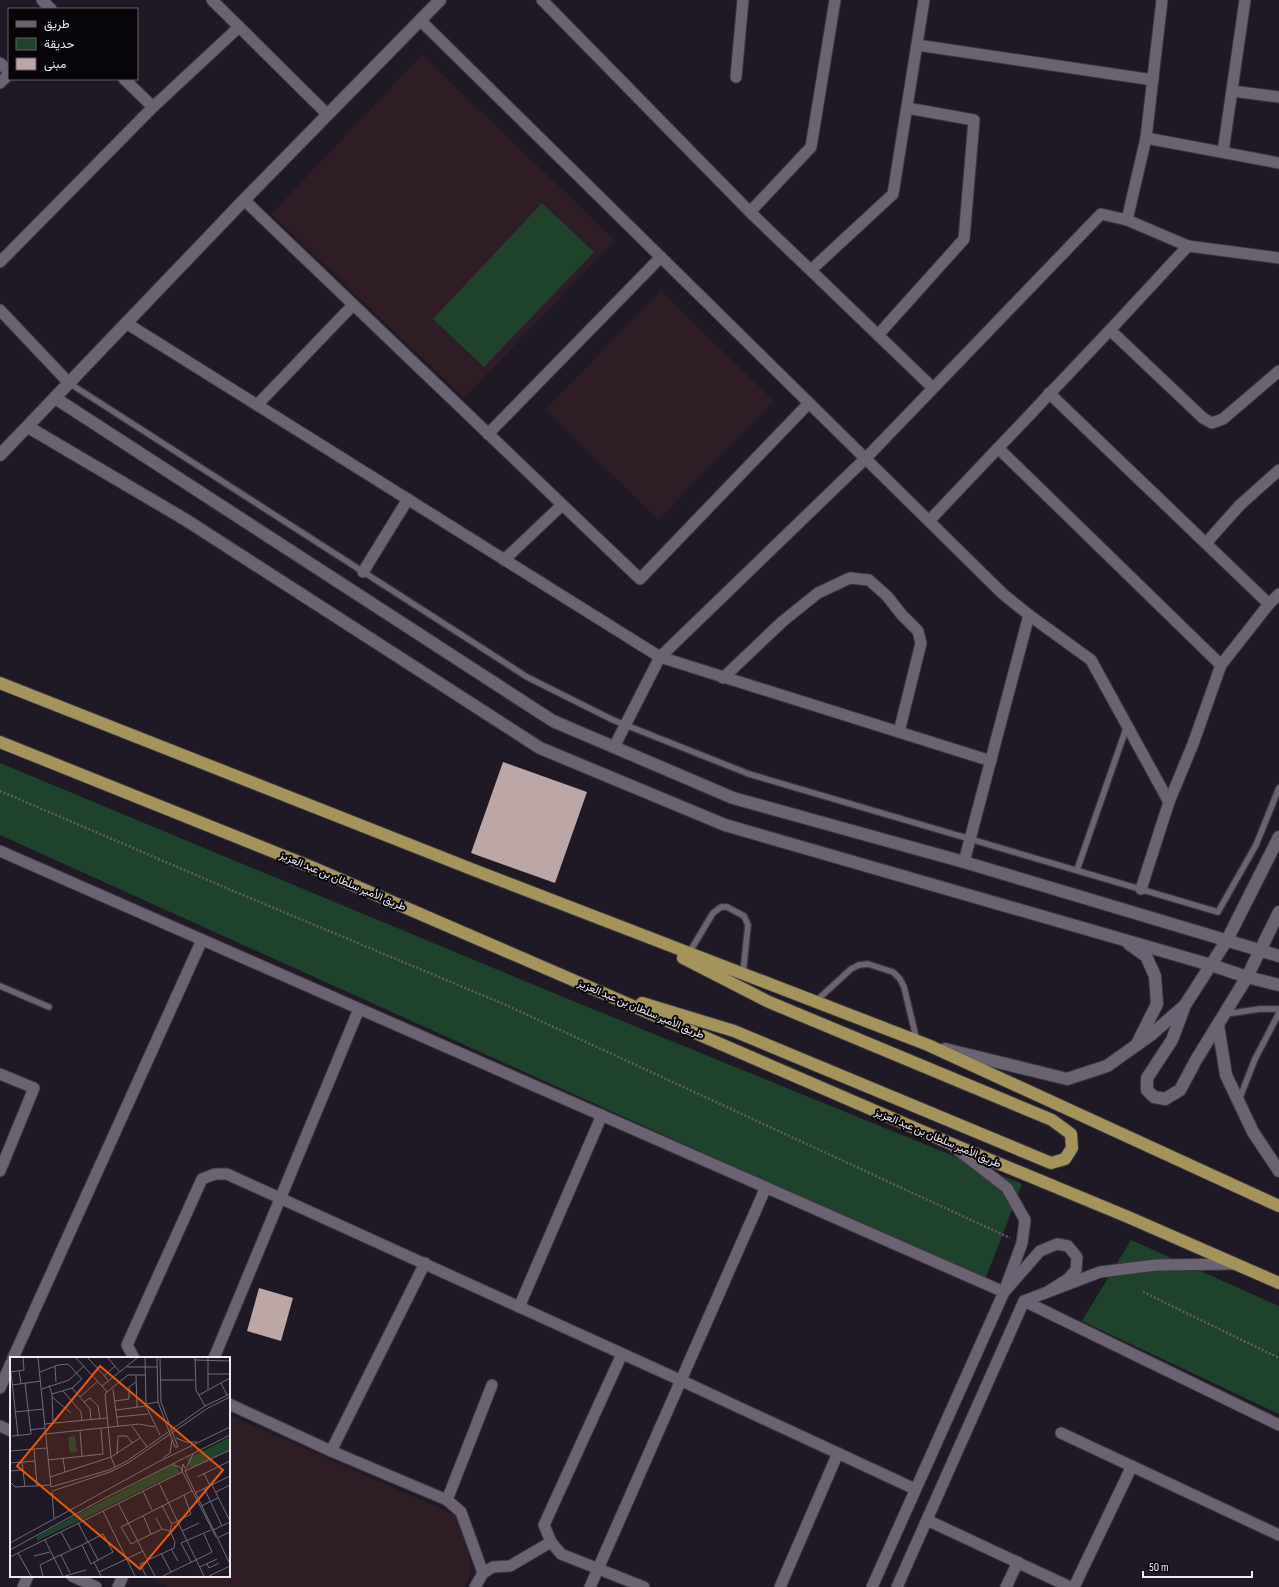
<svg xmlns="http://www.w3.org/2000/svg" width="1279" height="1587" viewBox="0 0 1279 1587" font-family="'Sofia Sans Condensed',Vazirmatn,sans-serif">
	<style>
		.education { fill: #2e1d25 }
		.green { fill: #1f422c }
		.building { fill: #bca7a6 }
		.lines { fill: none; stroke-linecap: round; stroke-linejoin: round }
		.service-casing { stroke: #3b3640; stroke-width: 8 }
		.minor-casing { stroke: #3b3640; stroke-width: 13 }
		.tertiary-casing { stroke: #3b3640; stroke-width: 14 }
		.trunk-casing { stroke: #3b3640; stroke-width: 14 }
		.path { stroke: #625c67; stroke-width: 2.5; stroke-dasharray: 2 2; stroke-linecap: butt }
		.service { stroke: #6b6372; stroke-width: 5.5 }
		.minor { stroke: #6b6372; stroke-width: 11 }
		.tertiary { stroke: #6b6372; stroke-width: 12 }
		.trunk { stroke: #a4945c; stroke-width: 12 }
		.labels { text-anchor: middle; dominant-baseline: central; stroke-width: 4; stroke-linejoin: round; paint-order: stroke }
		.street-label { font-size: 11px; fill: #eee9f2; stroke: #08050a }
		.inset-road { fill: none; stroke: #726c77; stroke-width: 1 }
		.view { fill: #e8590c; fill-opacity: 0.15; stroke: #e8590c; stroke-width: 2 }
		.inset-edge { fill: none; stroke: #eee9f2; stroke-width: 2 }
	</style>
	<rect width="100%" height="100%" fill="#1f1925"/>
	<!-- education -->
	<g class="education">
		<path d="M422,55L615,240L464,398L271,214Z"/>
		<path d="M661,291L774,401L658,520L545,409Z"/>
		<path d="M229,1415L460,1517L472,1571L465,1587H167L146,1576H229Z"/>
	</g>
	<!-- green -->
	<g class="green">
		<path d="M542,203L594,252L484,367L433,319Z"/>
		<path d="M0,763L551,992L1022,1184L985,1280L0,835Z"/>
		<path d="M1131,1240L1279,1306V1414L1082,1321Z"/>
	</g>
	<!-- building -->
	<g class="building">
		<path d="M503,762L587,792L555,883L471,853Z"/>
		<path d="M259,1288L293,1298L281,1341L247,1331Z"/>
	</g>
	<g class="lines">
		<!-- service casing -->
		<g class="service-casing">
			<g id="service">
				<path d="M69,383L527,677L613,720L749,774L1218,912L1256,845L1279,788"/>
				<path d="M1077,870L1127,726"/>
				<path d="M689,953L713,913L721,907H727L744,916L748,925L743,973"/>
				<path d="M0,986L49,1007"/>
				<path d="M815,1002L851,969L859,965L868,964L893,972L900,979L904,987L917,1041"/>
				<path d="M1226,1014L1260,1009H1279"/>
				<path d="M1239,1100L1255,1059L1279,1013"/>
			</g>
		</g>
		<!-- minor casing -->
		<g class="minor-casing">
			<g id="minor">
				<path d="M42,0L51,9"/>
				<path d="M212,0L327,114"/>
				<path d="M542,0L750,212L933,388"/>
				<path d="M1162,0L1146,138L1279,163"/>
				<path d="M420,20L1003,594L1029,615L1091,660L1169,802"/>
				<path d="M917,45L1153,80"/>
				<path d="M0,63L9,72"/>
				<path d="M736,77L743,0"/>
				<path d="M124,79L153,107"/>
				<path d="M0,83L9,74"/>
				<path d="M1232,91L1279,97"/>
				<path d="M1146,138L1127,220L1188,246L1279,258"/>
				<path d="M1223,152L1245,0"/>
				<path d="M244,200L640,579L809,403"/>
				<path d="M750,212L811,147L835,0"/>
				<path d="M0,262L153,107L239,27"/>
				<path d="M811,270L893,194L924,0"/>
				<path d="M0,310L69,383"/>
				<path d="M126,323L660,657L991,761"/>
				<path d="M1110,330L1203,418L1212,423L1223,419L1279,371"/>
				<path d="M878,335L964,239L974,120L907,108"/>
				<path d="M1049,393L1269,604"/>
				<path d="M257,405L353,305"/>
				<path d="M488,434L661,257"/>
				<path d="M998,448L1221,665"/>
				<path d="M929,521L1110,330L1188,246"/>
				<path d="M1206,543L1240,505L1279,470"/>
				<path d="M504,560L562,505"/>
				<path d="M363,572L408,499"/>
				<path d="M723,678L783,621L818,593L850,578L869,580L887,596L902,615L918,631L921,643L899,732"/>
				<path d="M614,747L660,657L866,458L1101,214L1127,220"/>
				<path d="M0,851L1004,1292L1040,1251L1057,1244L1068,1246L1077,1257L1076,1270L1068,1279L1049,1291"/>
				<path d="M964,862L1029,615"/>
				<path d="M1141,889L1169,802L1193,744L1221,665L1269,604L1279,594"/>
				<path d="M0,1074L34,1088L0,1171"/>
				<path d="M1024,1301L1279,1425"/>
				<path d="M519,1307L602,1115"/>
				<path d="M622,1354L544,1525L551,1542L561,1554L644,1587"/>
				<path d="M13,1358L202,940"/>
				<path d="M134,1358L127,1345L202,1179L215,1174H227L680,1380L915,1489"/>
				<path d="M214,1358L359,1009"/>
				<path d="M0,1388L11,1363"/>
				<path d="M229,1404L331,1451L447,1500L461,1512L483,1573"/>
				<path d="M0,1426L11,1431"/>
				<path d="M1061,1433L1279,1535"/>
				<path d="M331,1451L425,1263"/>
				<path d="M447,1500L492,1385"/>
				<path d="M927,1520L1070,1587"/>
				<path d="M72,1576L96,1587"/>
				<path d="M23,1587L28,1576"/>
				<path d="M118,1587L123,1576"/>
				<path d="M475,1587L483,1573L493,1567L510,1566L551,1542"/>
				<path d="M590,1587L766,1187"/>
				<path d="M780,1587L838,1453"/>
				<path d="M872,1587L1004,1292L1022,1243L1025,1220L1007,1188L954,1147"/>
				<path d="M897,1587L1024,1301L1100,1272L1156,1265L1235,1264"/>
				<path d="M1006,1587L1018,1562"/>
				<path d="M1074,1587L1132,1466"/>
			</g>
		</g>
		<!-- tertiary casing -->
		<g class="tertiary-casing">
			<g id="tertiary">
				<path d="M55,398L553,721L733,798L964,862L1279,956"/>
				<path d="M28,427L186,520L540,748L725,825L1211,965L1247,977L1279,985"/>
				<path d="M0,455L244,200L440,0"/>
				<path d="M1279,837L1227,940L1185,1005L1172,1040L1147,1078V1090L1154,1097L1165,1099L1180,1090L1196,1060L1247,977L1279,912"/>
				<path d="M1129,944L1146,956L1155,976L1157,1004L1138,1042"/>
				<path d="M1218,1025L1226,1075L1253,1132L1279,1171"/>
				<path d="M945,1049L1067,1079L1107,1066L1152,1034L1184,1006"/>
			</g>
		</g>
		<!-- trunk casing -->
		<g class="trunk-casing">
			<g id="trunk">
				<path d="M0,683L479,872L928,1045L1279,1206"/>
				<path d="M0,742L314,868L947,1142L1128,1217L1279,1283"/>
				<path d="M642,1003L734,1031L1051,1163L1065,1159L1072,1148L1071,1134L1052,1120L769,1002L683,958"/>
			</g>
		</g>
		<!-- path -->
		<g class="path">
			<path d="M0,791L238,893L506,1005L1010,1238"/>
			<path d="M1143,1292L1279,1358"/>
		</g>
		<!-- service -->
		<use href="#service" class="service"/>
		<!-- minor -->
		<use href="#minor" class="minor"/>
		<!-- tertiary -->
		<use href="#tertiary" class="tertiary"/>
		<!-- trunk -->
		<use href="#trunk" class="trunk"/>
	</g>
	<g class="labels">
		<!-- street labels -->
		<g class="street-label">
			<text transform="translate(343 881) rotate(23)">طريق الأمير سلطان بن عبد العزيز</text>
			<text transform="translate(641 1009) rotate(23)">طريق الأمير سلطان بن عبد العزيز</text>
			<text transform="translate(938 1138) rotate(23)">طريق الأمير سلطان بن عبد العزيز</text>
		</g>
	</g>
	<!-- overview -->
	<g transform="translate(10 1357)">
		<rect width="220" height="220" fill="#1f1925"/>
		<path d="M65,79L67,95L60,96L58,80ZM220,80V93L180,111L177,102ZM165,106L170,115L27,184V179Z" fill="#1f422c"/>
		<path class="inset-road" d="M28,1L41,130M66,1L92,29L127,1M78,1L98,23M98,1L109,14M135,1L136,49L150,78M147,1L148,45L165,90H168M150,1L151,45L168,90M185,1L186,33L195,49M185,3L220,4M45,9L46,25M117,10H147M9,14L11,27M0,15L14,13L13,1M1,15L8,79M30,15L48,8L58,7L72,22L62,31L42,37M198,17H220M126,18L127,50M94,19L105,9M150,23H184M211,26L217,38M2,28L31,24M39,28L42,37L43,66M92,29L97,35L118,18H135M62,31L80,52L81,63M32,32L59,23L74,9M103,32L108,70M198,33V1M53,34L71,55L72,64M97,35L95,37L101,100L105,110M189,38L220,21M42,40L61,56M70,40L88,24M105,44L119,42V30L126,25M74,45L80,41L88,49L90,62M136,47L148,45M106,53L136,49M5,55L33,52M107,60L138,57M35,67L97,61M122,69L137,90M20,73L35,71M70,74L72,99M36,77L129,67L145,70M2,79L21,77L15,26M166,81L176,85H187M24,92L27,129M0,94L37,91M107,97L108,79H117L122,86M183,97L175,114L220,207M53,101L55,115M153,101L160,96L162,83M38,103L93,97L91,72M12,105L15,130M0,106L25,104M163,108L170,110L206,180M0,114L13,113M175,114L220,93M194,116L200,129M40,120L101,100L130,81M187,120L220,104M0,125L5,130L41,128M149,126L194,219M202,128L220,164M41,130L99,113L117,104L195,49L220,37M194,131L212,169M42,134L100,115L118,106L198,51L220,40M133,134L142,153M42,135L44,161M206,135L220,128M185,136L220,119M108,146L138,204L130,207L136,219M152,148L161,166H164L181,157L174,138M191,149L208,141M93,154L125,219M133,158L141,177M146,161L152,172M68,166L78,185M203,173L220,165M160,174L152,172L121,187L111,170L182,134M172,174L189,166M51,175L61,193M207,181L220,175M35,183L53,219M78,184L88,203M0,186L148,105L220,70M161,192L168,204M0,193L95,141L220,78M8,196L21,219M151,196L161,215M51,198L60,216M24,199L40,195M0,200L172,115L173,107L175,111M138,203L164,191L165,185L160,174L162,166M137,204L145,219M84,205L91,219M181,205L171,186L201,173M197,207L199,211L209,206M190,210L207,202M89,215L133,194M33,219L30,208L44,201L72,188L93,177L103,195L81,207L72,188M55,219L76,213M153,219L202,195L194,177M199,219L220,209"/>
		<path class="view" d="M90,9L213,113L130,212L7,109Z"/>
		<rect width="220" height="220" class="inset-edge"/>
	</g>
	<!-- legend -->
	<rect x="8" y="8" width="130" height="72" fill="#08050a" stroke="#646067"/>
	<rect x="16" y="21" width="20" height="6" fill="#6b6372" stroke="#646067"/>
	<text x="44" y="28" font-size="12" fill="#eee9f2">طريق</text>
	<rect x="16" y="38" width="20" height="12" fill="#1f422c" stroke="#646067"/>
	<text x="44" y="48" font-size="12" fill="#eee9f2">حديقة</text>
	<rect x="16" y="58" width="20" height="12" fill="#bca7a6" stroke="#646067"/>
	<text x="44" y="68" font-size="12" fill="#eee9f2">مبنى</text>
	<!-- scale -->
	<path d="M1143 1571v6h109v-6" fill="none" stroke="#eee9f2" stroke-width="2"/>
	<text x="1149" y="1571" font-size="12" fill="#eee9f2" stroke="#08050a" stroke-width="3" paint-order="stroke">50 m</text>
</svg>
